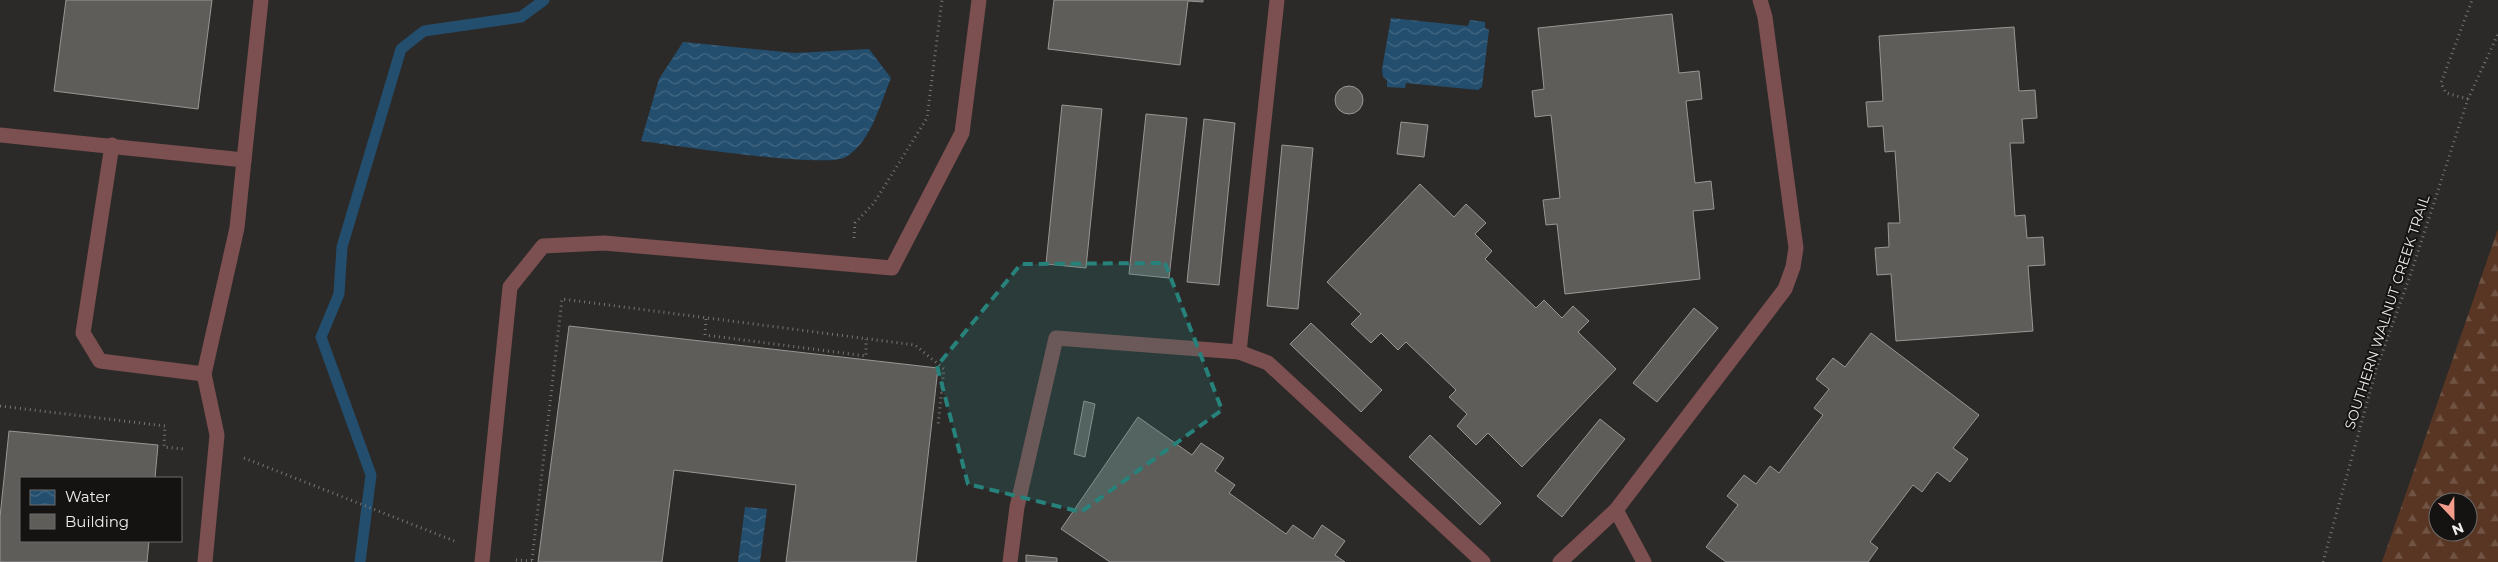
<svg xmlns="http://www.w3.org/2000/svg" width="2498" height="562" viewBox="0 0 2498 562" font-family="Montserrat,sans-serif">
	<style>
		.forest { fill: url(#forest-firs); fill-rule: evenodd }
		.water { fill: url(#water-waves) }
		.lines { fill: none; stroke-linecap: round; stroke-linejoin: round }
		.stream { stroke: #234e6e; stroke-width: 11 }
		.building { fill: #5f5d5a; stroke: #999694 }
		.path { stroke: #777573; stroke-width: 3; stroke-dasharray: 1 4; stroke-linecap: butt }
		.lane { stroke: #7c4f50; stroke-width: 15 }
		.marked { fill: #26827b; fill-opacity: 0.2; stroke: #26827b; stroke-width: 4; stroke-dasharray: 10 6; stroke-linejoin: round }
		.labels { text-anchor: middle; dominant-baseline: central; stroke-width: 4; stroke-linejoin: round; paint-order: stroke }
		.street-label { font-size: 14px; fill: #f0eeed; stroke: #141312 }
	</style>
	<defs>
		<pattern id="forest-firs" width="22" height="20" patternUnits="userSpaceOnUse" patternTransform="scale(1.25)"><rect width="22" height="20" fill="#583623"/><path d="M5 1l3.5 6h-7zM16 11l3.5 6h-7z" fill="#705343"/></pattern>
		<pattern id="water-waves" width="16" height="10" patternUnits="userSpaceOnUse" patternTransform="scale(1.25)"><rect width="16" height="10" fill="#234e6e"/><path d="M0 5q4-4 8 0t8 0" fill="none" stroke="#436883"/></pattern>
	</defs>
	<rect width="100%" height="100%" fill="#2c2a28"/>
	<!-- forest -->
	<path class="forest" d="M2498,229V562H2382ZM2438,502H2468V532H2438Z"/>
	<!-- water -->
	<g class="water">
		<path d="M1391,18L1468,26L1470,20L1485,22V28L1489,30L1482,87L1478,90L1406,83L1405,88L1387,87V80L1383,77L1382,69Z"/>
		<path d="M683,42L795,53L869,49L891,78C880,104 871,142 846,157C827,169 672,145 641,141L659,79Z"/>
		<path d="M745,507L767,509L760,562H738Z"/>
	</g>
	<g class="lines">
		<!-- stream -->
		<path class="stream" d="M360,562L371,475L321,337L339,294L342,247L401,49L424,31L521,17L544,0"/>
	</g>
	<!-- building -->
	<g class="building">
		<path d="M66,0H212L198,109L54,91Z"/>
		<path d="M1054,0H1203V2L1188,1L1180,65L1048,49Z"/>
		<path d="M1672,14L1679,73L1699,71L1702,99L1686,101L1695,183L1711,181L1714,209L1693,211L1700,279L1565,294L1557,224L1546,225L1543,200L1560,198L1551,115L1535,117L1532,91L1544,89L1538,28Z"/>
		<path d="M2014,27L2019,91L2035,90L2037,118L2022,119L2024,143H2010L2015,216L2025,215L2027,238L2043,237L2045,265L2028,266L2033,331L1896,341L1891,274L1877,275L1875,248L1889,247L1888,223H1900L1895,151L1885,152L1883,126L1868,127L1866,102L1883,101L1879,36Z"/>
		<circle cx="1349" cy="100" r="14"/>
		<path d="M1062,105L1102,109L1086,268L1046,264Z"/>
		<path d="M1146,114L1187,118L1169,278L1129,274Z"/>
		<path d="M1204,119L1235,123L1219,285L1187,282Z"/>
		<path d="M1401,122L1428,125L1424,157L1397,154Z"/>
		<path d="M1282,145L1313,148L1298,309L1267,306Z"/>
		<path d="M1420,184L1454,217L1466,204L1486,223L1475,234L1492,251L1485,259L1536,308L1544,300L1562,318L1573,306L1589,321L1578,332L1616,369L1522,467L1488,433L1476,445L1457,426L1467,414L1449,397L1456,390L1406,342L1398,350L1381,333L1371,343L1351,324L1361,314L1327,282Z"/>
		<path d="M1694,308L1718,328L1657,402L1633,383Z"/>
		<path d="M1311,323L1382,390L1361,412L1290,344Z"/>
		<path d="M569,326L938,368L916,562H786L796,485L674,470L662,562H538Z"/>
		<path d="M1871,333L1979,415L1953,448L1968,459L1950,482L1937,472L1922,492L1913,485L1870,542L1878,548L1868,562H1726L1706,547L1738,505L1727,496L1744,475L1756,484L1770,466L1779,473L1823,415L1814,408L1829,389L1816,379L1833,358L1845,367Z"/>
		<path d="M1084,401L1095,404L1085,457L1074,454Z"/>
		<path d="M1138,417L1192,455L1201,443L1224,458L1215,471L1235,485L1229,493L1286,534L1293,525L1313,539L1322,525L1345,541L1335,555L1345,562H1110L1061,529Z"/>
		<path d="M1600,419L1625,439L1562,517L1537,496Z"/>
		<path d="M9,431L158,445L155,478H21V541H149L147,562H0V517Z"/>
		<path d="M1430,435L1501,503L1480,525L1409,457Z"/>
		<path d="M1026,555L1057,558V562H1026Z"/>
	</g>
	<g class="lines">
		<!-- path -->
		<g class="path">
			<path d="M2468,99L2446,93L2441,83L2472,0"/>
			<path d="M854,238L855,223L874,203L927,118L942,0"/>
			<path d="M706,319L705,335L866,356V339"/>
			<path d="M0,406L165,426L164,447L183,449"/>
			<path d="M244,458L457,542"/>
			<path d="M516,560L532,561"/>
			<path d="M532,560L562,299L915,345L944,369L938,425"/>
			<path d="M2323,562L2376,370L2411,273L2468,99L2498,34"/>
		</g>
		<!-- lane -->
		<g class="lane">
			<path d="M0,135L244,160L237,228L204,374L100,361L83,333L112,145"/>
			<path d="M244,160L261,0"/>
			<path d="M1239,352L1277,0"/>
			<path d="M204,374L217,435L205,562"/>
			<path d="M1616,510L1644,562"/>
			<path d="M482,562L510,287L543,246L604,243L892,268L962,133L979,0"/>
			<path d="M1010,562L1017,507L1056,338L1239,352L1268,363L1483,562"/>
			<path d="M1560,562L1616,510L1785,289L1793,267L1796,248L1765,17L1760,0"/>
		</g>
	</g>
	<!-- marked area -->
	<path class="marked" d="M1165,263L1222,410L1081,512L968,484L937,366L1021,264Z"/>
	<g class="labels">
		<!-- street labels -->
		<g class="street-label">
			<text transform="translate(2387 312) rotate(-72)">SOUTHERN WALNUT CREEK TRAIL</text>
		</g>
	</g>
	<!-- legend -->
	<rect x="20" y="477" width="162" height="65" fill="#141312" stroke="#6c6b6a"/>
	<rect x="30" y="490" width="25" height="15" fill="url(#water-waves)" stroke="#6c6b6a"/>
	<text x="65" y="502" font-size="15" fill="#f0eeed">Water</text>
	<rect x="30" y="514" width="25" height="15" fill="#5f5d5a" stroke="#6c6b6a"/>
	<text x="65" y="527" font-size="15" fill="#f0eeed">Building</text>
	<!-- north arrow -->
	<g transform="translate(2453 517) rotate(158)"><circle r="24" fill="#141312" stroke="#6c6b6a"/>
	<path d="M0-4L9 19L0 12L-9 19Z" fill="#f49d8d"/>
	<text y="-8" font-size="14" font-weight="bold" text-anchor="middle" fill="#f0eeed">N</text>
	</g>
</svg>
